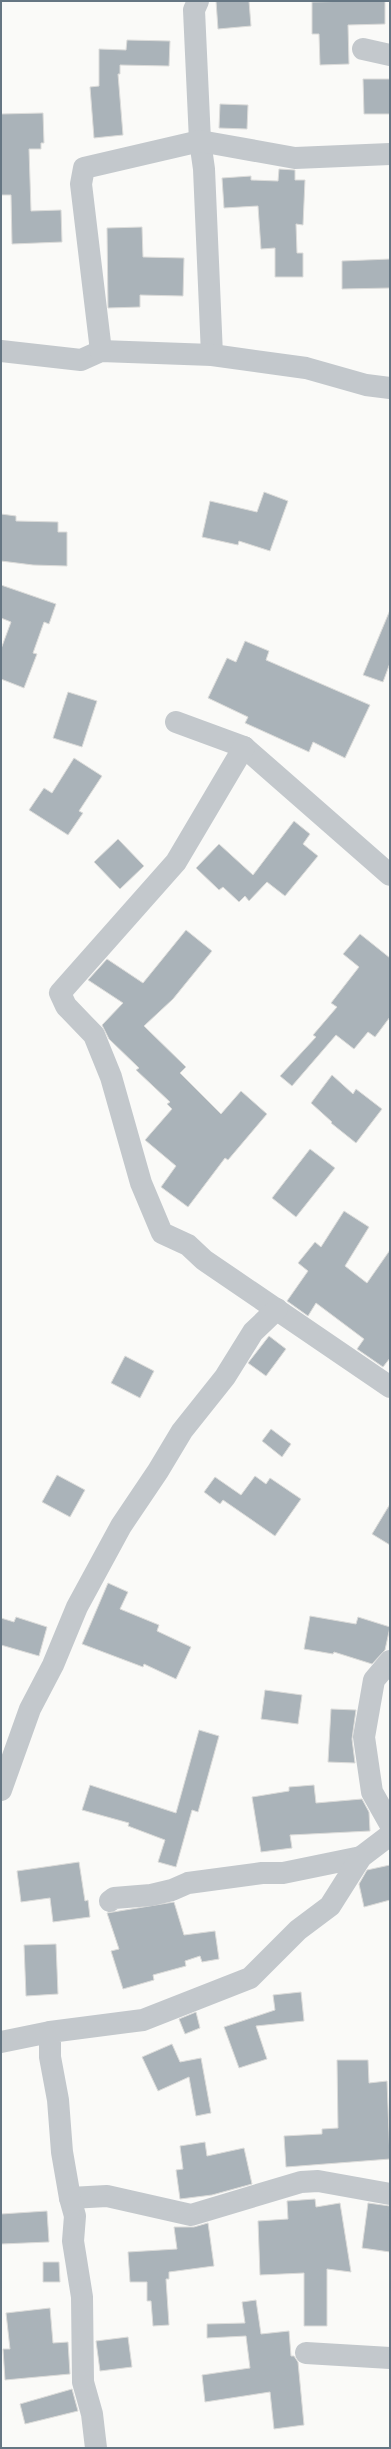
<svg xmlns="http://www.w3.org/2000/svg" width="391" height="2449" viewBox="0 0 391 2449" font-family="Karla,sans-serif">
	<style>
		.building { fill: #aab3b9; stroke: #dcdcda }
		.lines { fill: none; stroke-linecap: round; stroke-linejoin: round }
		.minor { stroke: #c3c8cc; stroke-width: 22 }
	</style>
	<rect width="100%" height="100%" fill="#fafaf8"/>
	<!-- building -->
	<g class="building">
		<path d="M216,1H249L251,26L218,29Z"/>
		<path d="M354,1H385V24L348,25L349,64L320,65L319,34H312V2Z"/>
		<path d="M127,40L170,41L169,66L120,65V74H118L123,135L94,138L90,87L99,86V49L126,50Z"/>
		<path d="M363,79H390V114H364Z"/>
		<path d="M220,104L248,105L247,129L219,128Z"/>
		<path d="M43,113L44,143H41V149H29L31,211L61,210L62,242L12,244L11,195H1V114Z"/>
		<path d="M279,169L295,170V180H305L303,225L296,224L297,253H303V277H275V248L261,249L258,206L224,208L222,178L251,176V180L278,181Z"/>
		<path d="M142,227L143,257L184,258L183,296L140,295V307L108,308L107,228Z"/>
		<path d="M390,259V288L342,289V261Z"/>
		<path d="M264,492L288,501L270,551L239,541L238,545L202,537L210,501L257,512Z"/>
		<path d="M1,514L16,516V521L58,522V532H67V566L33,565L1,561Z"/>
		<path d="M1,585L56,604L49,624L44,622L33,653L37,654L24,688L1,679V649L11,622L1,618Z"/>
		<path d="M390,610V663L383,682L363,675Z"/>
		<path d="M245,641L269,651L266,660L370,705L345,758L313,742L309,752L245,723L248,717L208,698L227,658L236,662Z"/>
		<path d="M68,692L97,701L82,747L53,738Z"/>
		<path d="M74,758L102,776L79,811L83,813L68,835L29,810L44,788L52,793Z"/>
		<path d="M294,821L310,834L303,844L318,856L285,896L267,882L249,901L245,896L239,902L223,887L219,890L196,868L219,844L253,875Z"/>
		<path d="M118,839L144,866L120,889L94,862Z"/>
		<path d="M186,930L212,951L173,999L144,1026L186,1067L180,1073L221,1114L241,1091L267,1114L228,1160L225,1158L188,1207L161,1187L176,1166L145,1140L172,1109L167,1104L170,1102L136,1070L139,1068L109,1039L102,1025L123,1003L88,980L107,959L143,983Z"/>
		<path d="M360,934L390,958V1017L375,1037L368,1032L354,1049L336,1035L292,1086L280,1076L316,1037L313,1035L337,1007L331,1003L359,967L343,954Z"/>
		<path d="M332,1075L353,1094L356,1089L382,1109L356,1143L331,1123L332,1122L311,1103Z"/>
		<path d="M310,1149L335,1168L296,1217L272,1198Z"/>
		<path d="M344,1211L369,1227L345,1266L367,1283L390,1250V1358L383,1367L357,1349L364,1339L316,1303L308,1316L287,1301L308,1271L298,1263L315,1242L321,1247Z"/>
		<path d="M269,1336L286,1349L266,1376L248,1363Z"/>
		<path d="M125,1356L154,1371L140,1398L111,1383Z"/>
		<path d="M271,1429L291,1444L282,1457L262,1441Z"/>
		<path d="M57,1475L85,1490L70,1517L42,1502Z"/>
		<path d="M255,1476L266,1484L270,1478L301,1499L275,1536L223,1500L220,1504L204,1492L215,1477L241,1495Z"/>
		<path d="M390,1504V1545L372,1534Z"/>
		<path d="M108,1583L128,1592L120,1609L159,1625L157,1631L191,1647L176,1679L144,1664L143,1667L82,1644Z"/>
		<path d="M310,1616L356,1624L358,1617L390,1627L385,1650L372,1664L334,1652L333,1654L304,1649Z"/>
		<path d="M16,1617L47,1627L39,1656L1,1645V1618L14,1622Z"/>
		<path d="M265,1690L302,1695L298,1724L261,1719Z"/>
		<path d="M331,1709L356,1710L352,1739L355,1763L328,1762Z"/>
		<path d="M199,1730L219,1736L198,1812L192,1810L176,1867L158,1862L165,1840L128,1826L129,1823L82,1810L90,1785L176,1813Z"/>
		<path d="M314,1785L316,1803L362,1799L369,1812L370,1831L290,1835L292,1848L261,1852L252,1797L289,1791V1787Z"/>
		<path d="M79,1862L85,1901L88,1900L90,1917L53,1922L50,1898L21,1902L17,1871Z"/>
		<path d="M390,1865V1900L364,1907L359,1884L367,1870Z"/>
		<path d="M174,1902L184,1935L215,1931L219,1959L202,1962L200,1956L185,1961L186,1966L153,1975L154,1980L123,1989L111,1951L119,1949L107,1913Z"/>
		<path d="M56,1944L58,1994L26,1996L24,1945Z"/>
		<path d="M301,1992L304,2021L256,2026L267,2059L239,2068L224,2027L275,2010L273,1995Z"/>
		<path d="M196,2012L200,2028L185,2034L179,2019Z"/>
		<path d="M172,2044L180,2062L201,2058L211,2113L196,2116L189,2077L158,2091L142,2057Z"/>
		<path d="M337,2060H368L369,2083L387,2081L390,2159L286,2167L284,2136L322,2134V2129L338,2128Z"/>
		<path d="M205,2142L207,2156L244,2148L252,2184L212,2195L180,2199L176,2170L183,2169L180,2146Z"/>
		<path d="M315,2199L316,2207L340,2203L351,2272L327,2269V2326H304V2273L260,2275L258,2221L288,2219L287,2201Z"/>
		<path d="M368,2203L390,2206V2252L362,2248Z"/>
		<path d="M47,2211L49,2242L1,2244V2214Z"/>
		<path d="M208,2223L214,2266L169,2272V2279H166L169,2325L153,2326L151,2301H147V2282H130L128,2252L177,2249L174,2227H194Z"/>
		<path d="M43,2262H59L60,2282H43Z"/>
		<path d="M256,2300L261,2334L289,2331L291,2356H294L298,2362L304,2425L274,2429L270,2392L205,2402L202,2375L250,2368L246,2336L207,2338V2324L245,2323L242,2302Z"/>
		<path d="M50,2308L53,2343L68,2342L70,2374L5,2380L3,2349H10L6,2313Z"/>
		<path d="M128,2337L132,2367L100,2371L96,2341Z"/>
		<path d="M72,2389L78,2411L25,2424L20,2404Z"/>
	</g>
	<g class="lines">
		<!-- minor -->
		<g class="minor">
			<path d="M198,1L194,10L200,141L204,169L212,355"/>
			<path d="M363,49L390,55"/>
			<path d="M1,351L81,360L101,351L212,355L306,368L366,385L390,388"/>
			<path d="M101,351L81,184L84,168L200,141L295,158L390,154"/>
			<path d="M176,722L244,747L390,875"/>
			<path d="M244,747L176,862L60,993L66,1006L94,1035L111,1077L141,1183L162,1233L188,1245L204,1260L390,1387"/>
			<path d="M390,1661L374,1680L364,1737L372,1792L390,1824"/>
			<path d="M1,1790L30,1709L53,1665L77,1607L121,1526L158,1471L182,1431L225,1377L253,1332L277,1309"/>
			<path d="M110,1901L114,1898L151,1895L172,1890L188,1883L262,1873H283L361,1857"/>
			<path d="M1,2042L50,2032"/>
			<path d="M70,2198L107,2196L191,2215L301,2182L318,2181L390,2194"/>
			<path d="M306,2353L390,2358"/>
			<path d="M96,2448L92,2414L83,2382L82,2297L73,2241L75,2216L70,2198L62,2152L58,2100L50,2057V2032L143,2020L250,1978L298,1930L330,1906L361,1857L390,1835"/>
		</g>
	</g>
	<!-- border -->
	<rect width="391" height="2449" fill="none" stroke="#657683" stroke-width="4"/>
</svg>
